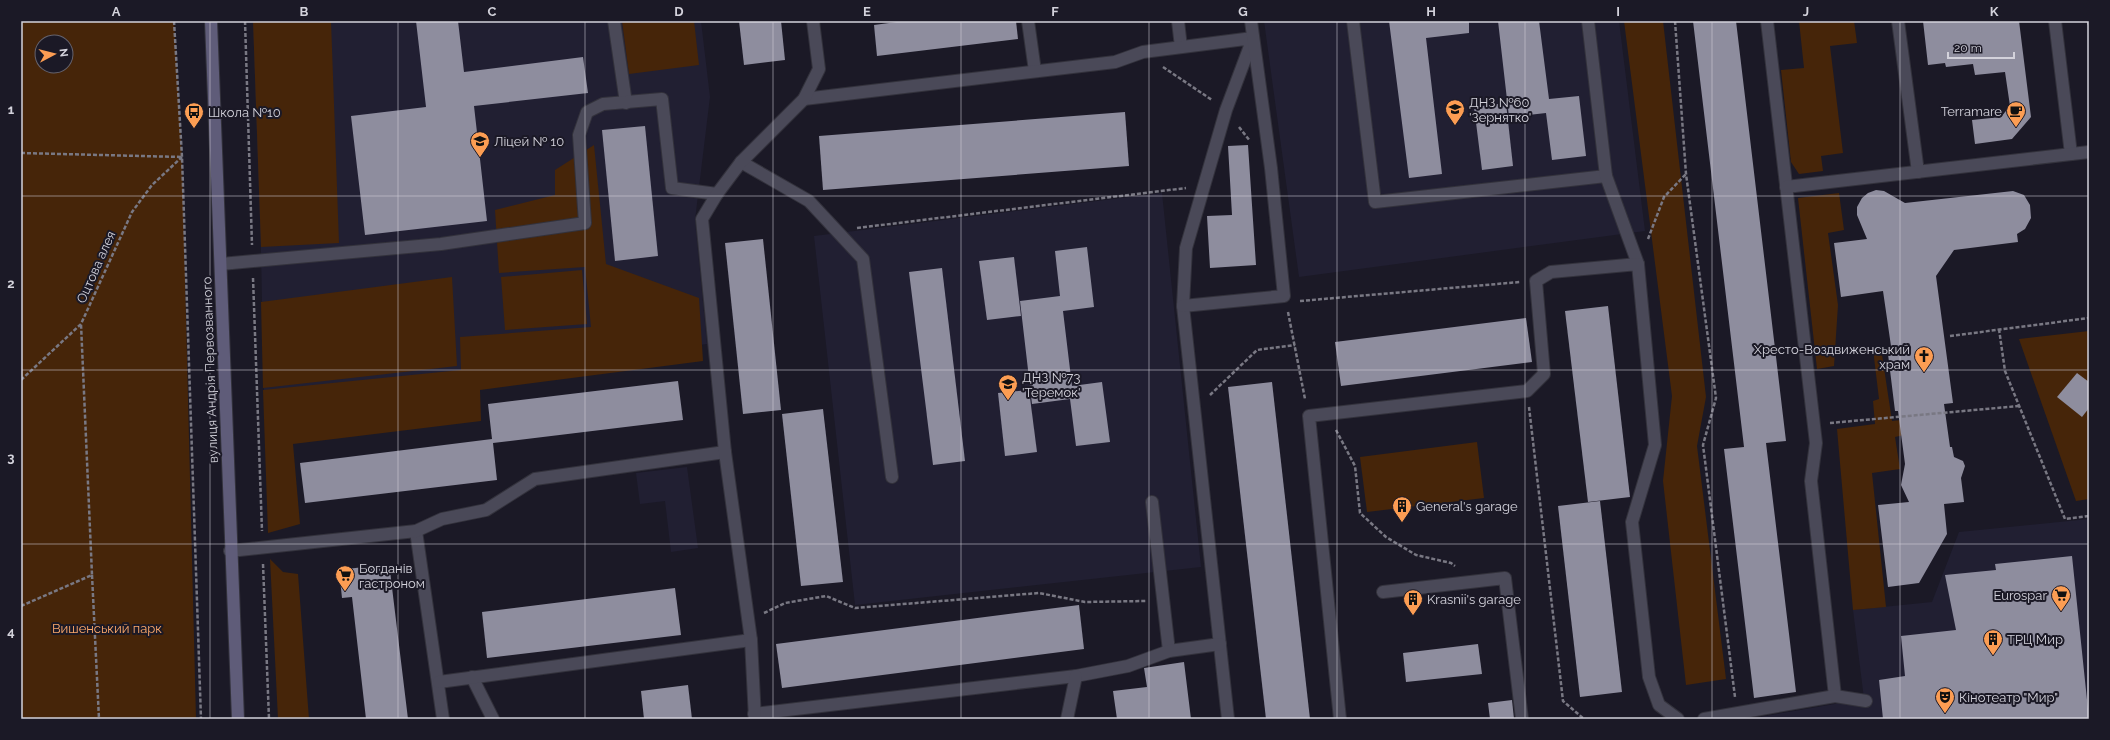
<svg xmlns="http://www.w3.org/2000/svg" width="2110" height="740" viewBox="0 0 2110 740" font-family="Raleway,sans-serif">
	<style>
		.built { fill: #211f32 }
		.green { fill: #462509; fill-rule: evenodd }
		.building { fill: #8e8d9e }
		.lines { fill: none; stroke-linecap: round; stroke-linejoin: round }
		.lane-casing { stroke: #33323c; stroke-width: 14 }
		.secondary-casing { stroke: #33323c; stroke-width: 14 }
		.path { stroke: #797883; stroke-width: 2.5; stroke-dasharray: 4 2; stroke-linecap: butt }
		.lane { stroke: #4a4958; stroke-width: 12 }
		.secondary { stroke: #5f5c79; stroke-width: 12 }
		.grid { fill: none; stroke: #d3d2db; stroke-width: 1; stroke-opacity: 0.55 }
		.labels { text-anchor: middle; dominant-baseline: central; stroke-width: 4; stroke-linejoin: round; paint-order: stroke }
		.poi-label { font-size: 13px; fill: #d3d2db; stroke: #1b1926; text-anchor: start }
		.street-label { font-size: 13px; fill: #d3d2db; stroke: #1b1926 }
		.park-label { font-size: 13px; fill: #feaa6c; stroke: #1b1926 }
		.neatline { fill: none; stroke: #d3d2db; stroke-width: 1.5 }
		.grid-label { font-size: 13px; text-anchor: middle; font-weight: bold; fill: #d3d2db }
	</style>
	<rect width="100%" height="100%" fill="#1b1926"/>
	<!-- built -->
	<g class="built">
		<path d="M253,21H701L710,97L695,220L707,344L264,396L261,252Z"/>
		<path d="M1264,21H1619L1645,231L1299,277Z"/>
		<path d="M1162,193L1201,567L855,605L814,236Z"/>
		<path d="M687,467L698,548L671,552L665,501L640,504L636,473Z"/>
		<path d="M2089,519V719H1748L1864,699L1853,610L1932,602L1959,532Z"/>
	</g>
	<!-- green -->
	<g class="green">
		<path d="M21,21H174L182,157L196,719H21ZM42,42H66V66H42Z"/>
		<path d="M253,21H331L339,243L261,247Z"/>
		<path d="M622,21H694L699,65L629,74Z"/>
		<path d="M1624,21H1663L1706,397L1697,446L1726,679L1686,685L1663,481L1672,396Z"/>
		<path d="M1799,21H1854L1857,43L1830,46L1843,153L1821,156L1823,171L1799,174L1791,162L1781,70L1804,68Z"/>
		<path d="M594,145L606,264L699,298L703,361L480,390L481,421L293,444L300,524L268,533L263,390L461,370L460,337L591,327L585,267L499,273L495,210L555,195V170Z"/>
		<path d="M1839,193L1844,230L1828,233L1838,305L1834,366L1817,369L1798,198Z"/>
		<path d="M582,270L587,324L505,330L501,277Z"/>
		<path d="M452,277L457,366L263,388L261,302Z"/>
		<path d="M2089,331V499L2076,501L2019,339Z"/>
		<path d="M1881,348L1892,421L1901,420L1904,435L1895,437L1900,469L1872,473L1886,607L1853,610L1837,429L1875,424L1873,401L1879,399L1873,349Z"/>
		<path d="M1477,442L1484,498L1367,512L1360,457Z"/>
		<path d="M270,559L283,572L298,574L309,719H278Z"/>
	</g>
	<!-- building -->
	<g class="building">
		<path d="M416,21H458L464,72L583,57L588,93L474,106L487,221L365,235L351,116L426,107Z"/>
		<path d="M739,21H781L785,60L744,65Z"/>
		<path d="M904,21H1016L1018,39L877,56L874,25Z"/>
		<path d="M1389,21H1469V33L1426,38L1442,174L1409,178Z"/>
		<path d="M1498,21H1539L1549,99L1579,96L1586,156L1552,160L1546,113L1509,117Z"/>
		<path d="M1693,21H1736L1786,441L1766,443L1796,692L1754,698L1724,449L1744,447Z"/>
		<path d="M1923,21H2019L2031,117L2012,139L1975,144L1972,120L2001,117L2010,106L2005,72L1975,75L1973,64L1946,67L1945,63L1928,65Z"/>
		<path d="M1506,103L1513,166L1482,170L1474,107Z"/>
		<path d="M1125,112L1129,166L823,190L819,136Z"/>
		<path d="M645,126L658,256L615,261L602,130Z"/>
		<path d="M1248,145L1256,265L1210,268L1207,216L1232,215L1228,146Z"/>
		<path d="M1876,190L1884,191L1905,203L2013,191L2024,195L2030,205L2031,218L2025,229L2017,234L2018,242L1954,250L1936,276L1953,403L1944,404L1950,447H1952L1954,457L1963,461L1965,466L1961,478L1964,502L1944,504L1947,534L1919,583L1888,587L1878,505L1909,502L1901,485L1905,464L1898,411H1895L1888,354L1892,353L1883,291L1841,297L1834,243L1867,239L1857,215V207L1862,198L1868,193Z"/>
		<path d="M763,239L781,410L743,414L725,243Z"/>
		<path d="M1087,247L1094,307L1063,311L1072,386L1102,382L1110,442L1076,446L1070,399L1032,404L1020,301L1060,296L1055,251Z"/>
		<path d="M1014,257L1021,316L987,320L979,261Z"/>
		<path d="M942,268L965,461L933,465L909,272Z"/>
		<path d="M1608,306L1630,497L1588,502L1565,311Z"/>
		<path d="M1526,318L1532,362L1341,386L1335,342Z"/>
		<path d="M2077,373L2089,382V408L2082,417L2057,397Z"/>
		<path d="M678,381L683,420L493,443L497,480L305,503L300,463L492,439L488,404Z"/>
		<path d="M1272,382L1310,719H1266L1228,387Z"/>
		<path d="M1029,390L1037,452L1005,456L998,393Z"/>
		<path d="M823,409L843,582L801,586L782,414Z"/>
		<path d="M1600,501L1622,692L1580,697L1558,506Z"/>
		<path d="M2072,556L2089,719H1883L1879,680L1905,676L1901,636L1956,630L1945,575L1996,570L1995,564Z"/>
		<path d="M380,565V573L390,571L408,719H366L352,597L342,598L339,570Z"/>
		<path d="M675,588L681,635L487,658L482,612Z"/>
		<path d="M1079,605L1084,649L782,688L776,644Z"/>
		<path d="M1478,644L1482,674L1406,682L1403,653Z"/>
		<path d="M1184,662L1191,719H1117L1113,691L1147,687L1144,668Z"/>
		<path d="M688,685L692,719H644L641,691Z"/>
		<path d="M1512,700L1514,719H1490L1488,703Z"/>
	</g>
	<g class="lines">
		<!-- lane casing -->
		<g class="lane-casing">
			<g id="lane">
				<path d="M614,21L626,103"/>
				<path d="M1028,21L1035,71"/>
				<path d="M1178,21L1181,47"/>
				<path d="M1353,21L1375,202L1606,176"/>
				<path d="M1588,21L1606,176L1638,264"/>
				<path d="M1767,21L1816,443L1811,481L1835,696"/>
				<path d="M1898,21L1918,172"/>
				<path d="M2055,21L2071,154"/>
				<path d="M804,99L1115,62L1143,52L1253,38L1226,110L1186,248L1183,306L1228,719"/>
				<path d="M741,162L809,201L863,259L892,477"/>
				<path d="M1786,187L2089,152"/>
				<path d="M221,264L441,244L585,223L579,135L587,112L603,104L662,99L672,188L717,194"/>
				<path d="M1183,306L1284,296L1271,168L1251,21"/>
				<path d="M1152,502L1169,651"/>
				<path d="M416,531L443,719"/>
				<path d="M230,551L416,531L442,519L486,510L535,479L725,452"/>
				<path d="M1383,592L1505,578L1522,719"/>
				<path d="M472,677L493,719"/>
				<path d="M439,682L751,640"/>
				<path d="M754,714L1076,676L1128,666L1169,651L1220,644"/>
				<path d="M755,719L751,640L725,452L702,219L717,194L741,162L804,99L819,69L813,21"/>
				<path d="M1067,719L1076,676"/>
				<path d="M1340,719L1309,416L1527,391L1544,374L1536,281L1551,272L1638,264L1655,445L1632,522L1649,677L1659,705L1678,719"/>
				<path d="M1704,719L1835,696L1866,701"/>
			</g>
		</g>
		<!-- secondary casing -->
		<g class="secondary-casing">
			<path id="secondary" d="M211,21L238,719"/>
		</g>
		<!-- path -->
		<g class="path">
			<path d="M174,21L182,157L201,719"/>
			<path d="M245,21L252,245"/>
			<path d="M1675,21L1686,174L1716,398L1703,445L1735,697"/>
			<path d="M2088,21L2089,27"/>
			<path d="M1163,67L1212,100"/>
			<path d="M1239,127L1250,141"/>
			<path d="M21,153L182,157"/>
			<path d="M857,228L1186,188"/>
			<path d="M1648,239L1664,197L1686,174"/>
			<path d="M253,278L262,531"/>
			<path d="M1300,301L1520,282"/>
			<path d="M1288,312L1305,399"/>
			<path d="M1999,329L2005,371L2065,519L2089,516"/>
			<path d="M1950,336L2089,318"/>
			<path d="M21,380L81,324L132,212L152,185L182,157"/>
			<path d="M1210,395L1257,350L1295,345"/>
			<path d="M1529,407L1563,701L1584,719"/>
			<path d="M1830,423L2019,406"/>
			<path d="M1336,430L1355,466L1360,513L1386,537L1416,555L1451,563L1455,566"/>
			<path d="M263,564L269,719"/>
			<path d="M92,575L99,719"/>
			<path d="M21,606L92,575L81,324"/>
			<path d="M764,613L785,603L826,596L855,608L1039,593L1085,602L1146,601"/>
		</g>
		<!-- lane -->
		<use href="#lane" class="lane"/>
		<!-- secondary -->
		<use href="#secondary" class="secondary"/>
	</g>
	<!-- grid -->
	<path class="grid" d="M210,21V719M398,21V719M585,21V719M773,21V719M961,21V719M1149,21V719M1337,21V719M1525,21V719M1712,21V719M1900,21V719M21,196H2089M21,370H2089M21,544H2089"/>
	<!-- icons -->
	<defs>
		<g id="school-pin" transform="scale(1)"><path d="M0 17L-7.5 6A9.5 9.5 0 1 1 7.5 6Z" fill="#fc9d53" stroke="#1b1926"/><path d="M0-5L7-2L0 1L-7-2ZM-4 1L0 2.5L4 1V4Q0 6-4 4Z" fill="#111"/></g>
		<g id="cafe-pin" transform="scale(1)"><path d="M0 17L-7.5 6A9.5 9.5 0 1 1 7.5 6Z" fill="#fc9d53" stroke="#1b1926"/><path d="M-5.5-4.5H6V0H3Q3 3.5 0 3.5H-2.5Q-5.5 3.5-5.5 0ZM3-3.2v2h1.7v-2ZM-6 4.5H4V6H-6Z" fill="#111"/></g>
		<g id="bus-pin" transform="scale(1)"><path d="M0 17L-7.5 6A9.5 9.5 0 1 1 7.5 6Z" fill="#fc9d53" stroke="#1b1926"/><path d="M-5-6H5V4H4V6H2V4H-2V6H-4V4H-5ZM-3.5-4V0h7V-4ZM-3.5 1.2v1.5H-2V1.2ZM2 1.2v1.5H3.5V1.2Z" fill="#111"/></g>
		<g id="church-pin" transform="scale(1)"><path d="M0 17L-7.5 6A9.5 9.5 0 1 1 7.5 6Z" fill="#fc9d53" stroke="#1b1926"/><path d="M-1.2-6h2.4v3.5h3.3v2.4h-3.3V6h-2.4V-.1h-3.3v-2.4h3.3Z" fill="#111"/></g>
		<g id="building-pin" transform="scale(1)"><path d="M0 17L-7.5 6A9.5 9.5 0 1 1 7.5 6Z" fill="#fc9d53" stroke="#1b1926"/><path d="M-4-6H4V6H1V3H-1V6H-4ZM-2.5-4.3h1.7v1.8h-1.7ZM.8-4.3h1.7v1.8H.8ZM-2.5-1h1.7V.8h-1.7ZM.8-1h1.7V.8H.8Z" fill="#111"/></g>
		<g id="supermarket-pin" transform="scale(1)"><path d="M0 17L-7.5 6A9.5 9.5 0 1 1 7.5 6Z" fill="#fc9d53" stroke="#1b1926"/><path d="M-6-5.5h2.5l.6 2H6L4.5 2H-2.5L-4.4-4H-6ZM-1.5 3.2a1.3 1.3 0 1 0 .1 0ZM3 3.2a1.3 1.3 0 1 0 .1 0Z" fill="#111"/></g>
		<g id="theatre-pin" transform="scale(1)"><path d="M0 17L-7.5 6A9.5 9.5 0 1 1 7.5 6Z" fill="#fc9d53" stroke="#1b1926"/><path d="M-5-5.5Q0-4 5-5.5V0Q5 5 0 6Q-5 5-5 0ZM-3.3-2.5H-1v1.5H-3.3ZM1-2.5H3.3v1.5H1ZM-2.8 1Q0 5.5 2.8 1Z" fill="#111"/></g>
	</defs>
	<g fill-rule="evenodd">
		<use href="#school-pin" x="1455" y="109"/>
		<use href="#cafe-pin" x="2016" y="111"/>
		<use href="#bus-pin" x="194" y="112"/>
		<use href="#school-pin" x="480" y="141"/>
		<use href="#church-pin" x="1924" y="356"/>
		<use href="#school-pin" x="1008" y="384"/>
		<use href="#building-pin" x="1402" y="506"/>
		<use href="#supermarket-pin" x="345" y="575"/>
		<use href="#supermarket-pin" x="2061" y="595"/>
		<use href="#building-pin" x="1413" y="599"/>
		<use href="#building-pin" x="1993" y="639"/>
		<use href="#theatre-pin" x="1945" y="697"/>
	</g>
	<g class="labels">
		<!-- poi labels -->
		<g class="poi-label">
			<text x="1469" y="102">ДНЗ №60<tspan x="1469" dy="15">'Зернятко'</tspan></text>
			<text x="2002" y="111" text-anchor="end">Terramare</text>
			<text x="208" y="112">Школа №10</text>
			<text x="494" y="141">Ліцей № 10</text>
			<text x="1910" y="349" text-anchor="end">Хресто-Воздвиженський<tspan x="1910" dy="15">храм</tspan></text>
			<text x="1022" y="377">ДНЗ №73<tspan x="1022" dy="15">'Теремок'</tspan></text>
			<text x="1416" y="506">General's garage</text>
			<text x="359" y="568">Богданів<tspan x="359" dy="15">гастроном</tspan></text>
			<text x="2047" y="595" text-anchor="end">Eurospar</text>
			<text x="1427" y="599">Krasnii's garage</text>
			<text x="2007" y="639">ТРЦ Мир</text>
			<text x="1959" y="697">Кінотеатр "Мир"</text>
		</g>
		<!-- street labels -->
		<g class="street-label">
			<text transform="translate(96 267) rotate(-66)">Оцтова алея</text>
			<text transform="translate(210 370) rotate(-92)">вулиця Андрія Первозванного</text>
		</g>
		<!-- park labels -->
		<g class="park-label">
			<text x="107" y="628">Вишенський парк</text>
		</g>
	</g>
	<!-- border -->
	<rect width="2110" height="740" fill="none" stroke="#1b1926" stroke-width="44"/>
	<!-- north arrow -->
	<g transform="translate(54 54) rotate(83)"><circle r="19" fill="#1b1926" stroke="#65636e"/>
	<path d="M0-3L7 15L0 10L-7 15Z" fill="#fc9d53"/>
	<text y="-6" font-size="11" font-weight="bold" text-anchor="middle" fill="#d3d2db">N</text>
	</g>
	<!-- scale -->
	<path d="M1948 52v6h66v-6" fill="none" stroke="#d3d2db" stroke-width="2"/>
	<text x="1954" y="52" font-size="12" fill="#d3d2db" stroke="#1b1926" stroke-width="3" paint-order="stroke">20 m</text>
	<rect x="22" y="22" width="2066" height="696" class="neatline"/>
	<g class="grid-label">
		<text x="116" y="16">A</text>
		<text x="304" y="16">B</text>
		<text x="492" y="16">C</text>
		<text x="679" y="16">D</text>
		<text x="867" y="16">E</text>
		<text x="1055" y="16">F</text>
		<text x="1243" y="16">G</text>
		<text x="1431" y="16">H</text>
		<text x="1618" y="16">I</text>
		<text x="1806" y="16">J</text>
		<text x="1994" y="16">K</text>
		<text x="11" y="114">1</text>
		<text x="11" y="288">2</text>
		<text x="11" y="462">3</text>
		<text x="11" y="636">4</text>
	</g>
</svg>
